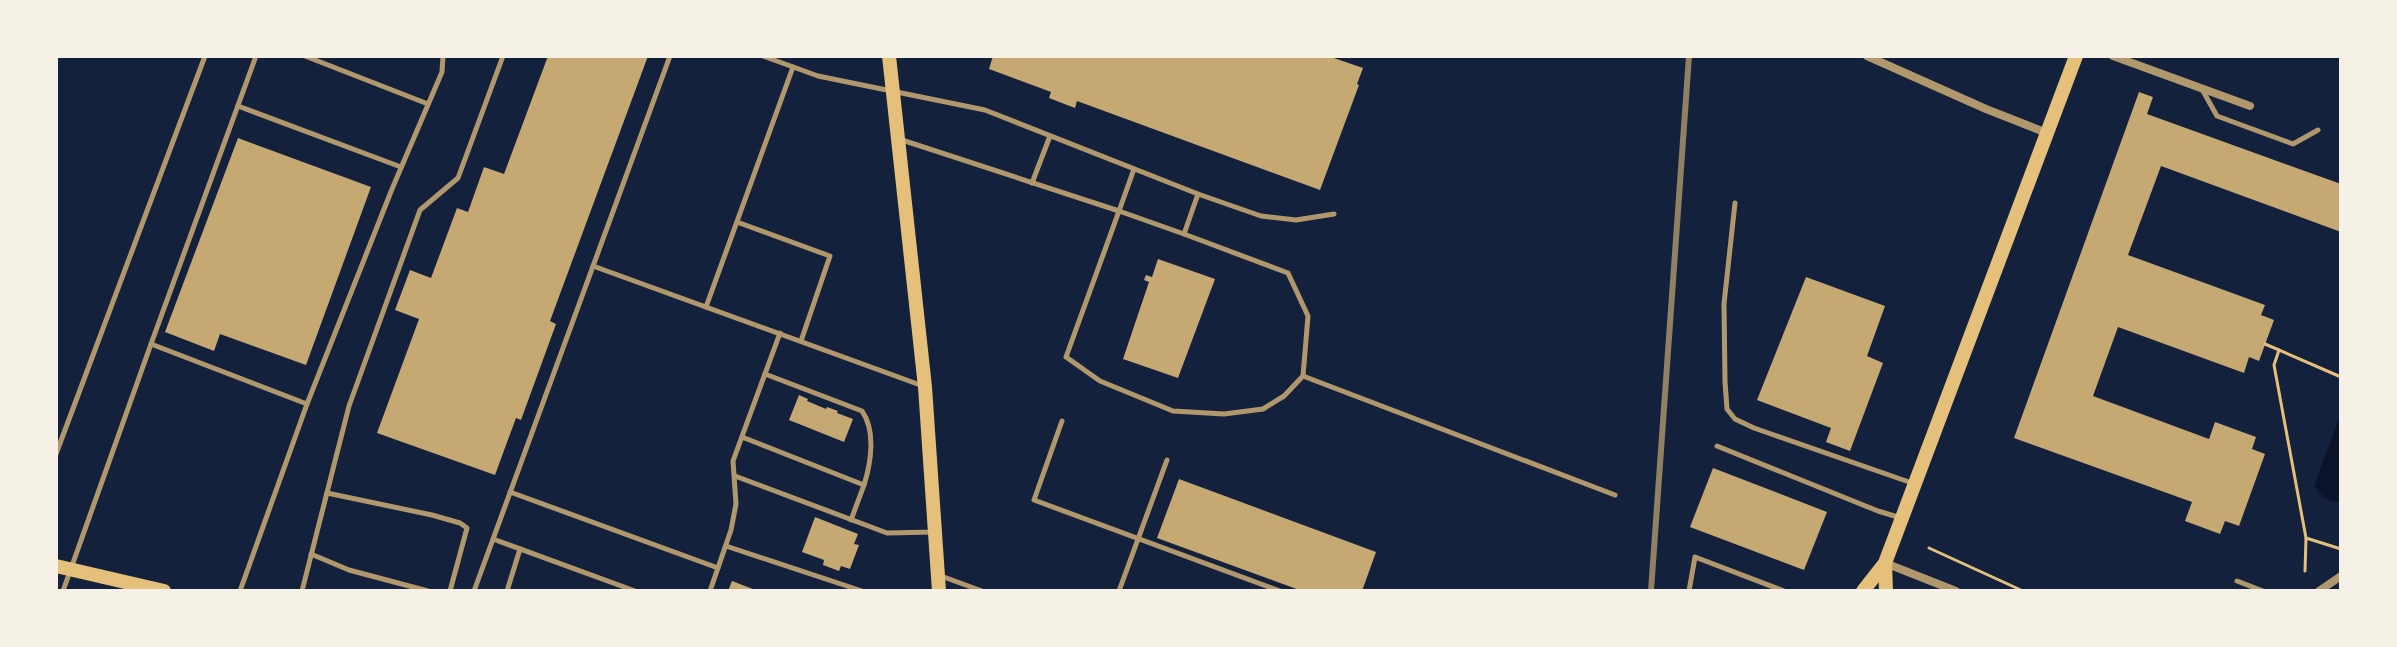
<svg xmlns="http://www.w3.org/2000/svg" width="2397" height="647" viewBox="0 0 2397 647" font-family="'Public Sans',sans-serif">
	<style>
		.water { fill: #0b132b }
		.building { fill: #c6a872 }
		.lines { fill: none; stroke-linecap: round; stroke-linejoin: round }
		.path { stroke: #e5c07b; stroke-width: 3 }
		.service { stroke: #b1986c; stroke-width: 5 }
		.minor { stroke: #b1986c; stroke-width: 8 }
		.secondary { stroke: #e5c07b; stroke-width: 14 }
		.rail { stroke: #918062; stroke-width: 6 }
	</style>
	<rect width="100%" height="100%" fill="#14213d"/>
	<!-- water -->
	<path class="water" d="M2341,413V502C2327,503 2322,496 2314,486Z"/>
	<!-- building -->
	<g class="building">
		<path d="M548,56H648L550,321L556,324L521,420L516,418L495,475L377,433L419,319L395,310L410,270L431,278L457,208L468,212L484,167L504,174Z"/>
		<path d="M993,56H1328L1363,68L1357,84L1359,85L1320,190L1077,101L1075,108L1049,98L1051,92L989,69Z"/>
		<path d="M2139,92L2153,97L2147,114L2341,184V232L2161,166L2128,255L2265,305L2261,315L2274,320L2259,361L2249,357L2244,373L2118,327L2093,396L2209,439L2215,422L2256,437L2252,449L2265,454L2239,526L2225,521L2220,534L2185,521L2192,502L2014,438Z"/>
		<path d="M238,138L371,187L306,365L220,334L214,351L165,332Z"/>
		<path d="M1158,259L1215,279L1178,378L1123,359L1149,282L1144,280L1146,275L1152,277Z"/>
		<path d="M1806,277L1885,306L1867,356L1883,363L1850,451L1826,442L1831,428L1757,400Z"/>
		<path d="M799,395L808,399L807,401L826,409L827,407L838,411L837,413L853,419L844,442L789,420Z"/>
		<path d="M1713,468L1827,512L1804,570L1690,527Z"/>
		<path d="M1179,479L1376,552L1362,591H1302L1157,538Z"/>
		<path d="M815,517L858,534L854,544L859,545L850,569L841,566L839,571L823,565L824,560L802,552Z"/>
		<path d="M732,581L758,591H728Z"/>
	</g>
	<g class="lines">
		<!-- path -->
		<g class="path">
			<path d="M2265,344L2341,377"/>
			<path d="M2279,350L2274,365L2306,538"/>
			<path d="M1929,548L2023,591"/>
			<path d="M2305,571L2306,538L2341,549"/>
		</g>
		<!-- service -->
		<g class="service">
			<path d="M305,56L428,104"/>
			<path d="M763,56L818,76L985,110L1198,194L1261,216L1296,220L1334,214"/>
			<path d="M2203,91L2217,116L2293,144L2318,130"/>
			<path d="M238,106L401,167"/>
			<path d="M902,140L1119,211L1134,169"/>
			<path d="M1032,183L1050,136"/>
			<path d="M1198,194L1184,234L1288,273L1308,316L1303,376"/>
			<path d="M1735,203L1724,304L1725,382L1727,409L1735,419L1754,428L1912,483"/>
			<path d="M737,222L830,256L801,341"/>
			<path d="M1184,234L1119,211L1066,357L1100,381L1173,411L1224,414L1263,409L1284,396L1303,376L1615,495"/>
			<path d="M593,266L923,386"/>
			<path d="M706,307L793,67"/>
			<path d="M151,344L256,56"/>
			<path d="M765,374L862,411C876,431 871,463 864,485"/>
			<path d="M307,404L392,189L442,72L443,56"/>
			<path d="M1062,421L1034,500L1280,591"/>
			<path d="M742,437L864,485L851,520"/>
			<path d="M1717,446L1878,511L1901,518"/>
			<path d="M56,454L205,56"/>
			<path d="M735,476L887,533L935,532"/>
			<path d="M510,492L718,568"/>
			<path d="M327,493L432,515L460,523L467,528L450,591"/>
			<path d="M493,539L635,591"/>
			<path d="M726,546L862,591"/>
			<path d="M311,554L349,570L428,591"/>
			<path d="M941,576L982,591"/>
			<path d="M2237,581L2263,591"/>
			<path d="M63,591L151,344L307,404L240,591"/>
			<path d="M302,591L349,406L420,210L458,178L503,56"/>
			<path d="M474,591L670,56"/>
			<path d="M507,591L520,549"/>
			<path d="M710,591L731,530L736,504L733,461L780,333"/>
			<path d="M1119,591L1167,460"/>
			<path d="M1689,591L1695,557L1784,591"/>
		</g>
		<!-- minor -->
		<g class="minor">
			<path d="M1867,56L1986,109L2047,133"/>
			<path d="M2113,56L2250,106"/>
			<path d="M1885,563L1956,591"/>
			<path d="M2319,591L2341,576"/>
		</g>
		<!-- secondary -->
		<g class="secondary">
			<path d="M889,56L925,387L939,591"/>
			<path d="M1885,563L1886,591"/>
			<path d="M56,566L164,591"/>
			<path d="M1863,591L1885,563L2076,56"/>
		</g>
		<!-- rail -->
		<path class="rail" d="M1651,591L1689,56"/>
	</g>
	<!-- border -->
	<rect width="2397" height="647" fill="none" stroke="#f6f1e7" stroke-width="116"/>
</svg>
